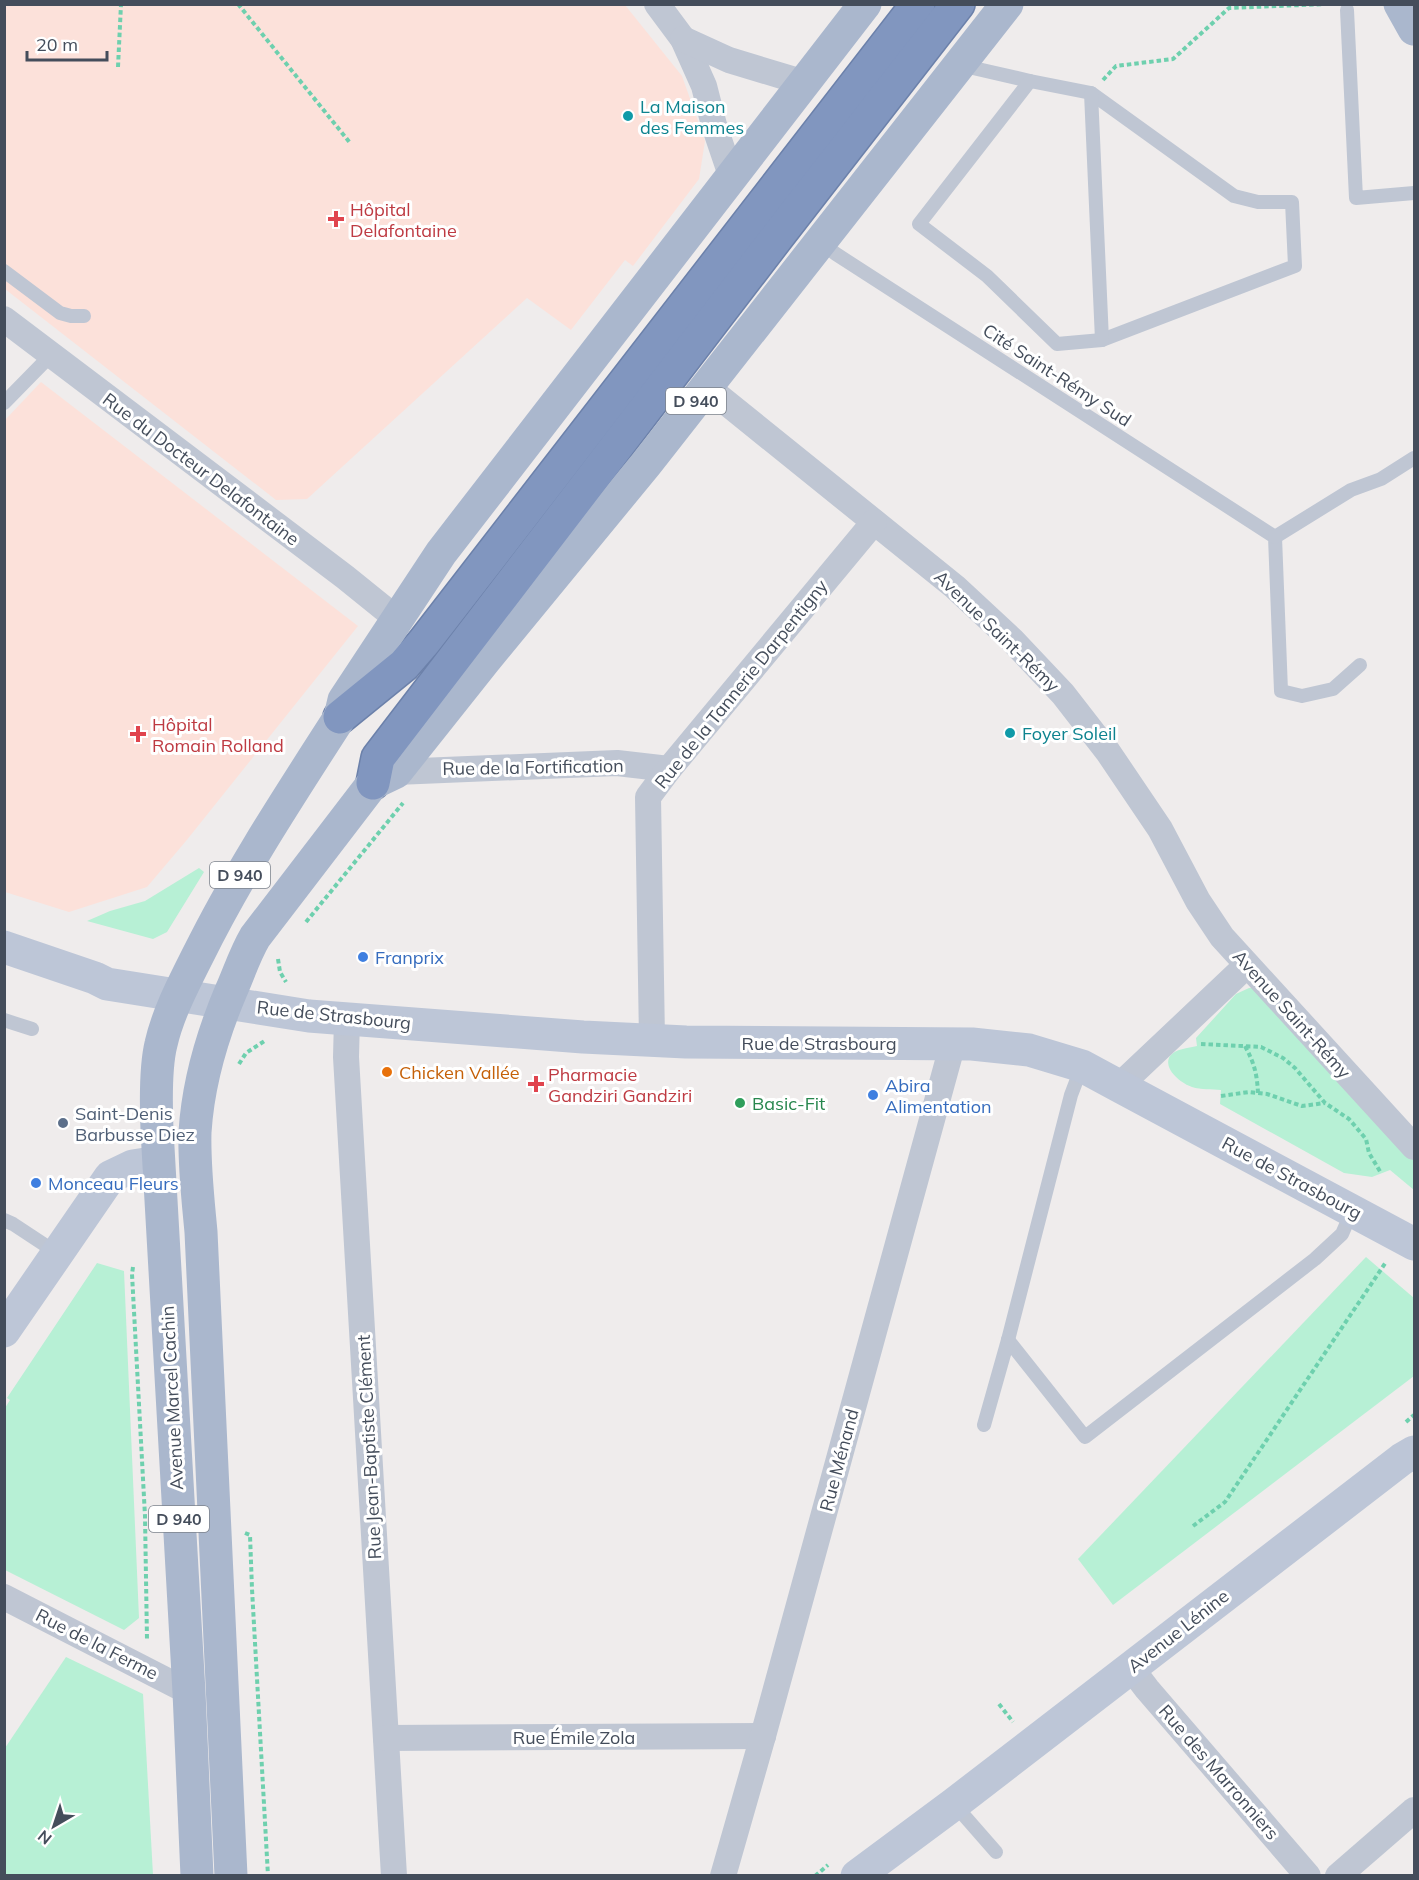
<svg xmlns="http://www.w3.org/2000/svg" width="1419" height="1880" viewBox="0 0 1419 1880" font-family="Mulish,sans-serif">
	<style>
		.medical { fill: #fce1da }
		.green { fill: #b7f0d5 }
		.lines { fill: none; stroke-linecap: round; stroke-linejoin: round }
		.highway-casing { stroke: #6c81aa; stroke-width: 36 }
		.path { stroke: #6ed0ae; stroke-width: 4; stroke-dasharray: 4.5 3; stroke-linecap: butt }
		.lane { stroke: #bfc6d3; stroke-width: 14 }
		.street { stroke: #bfc6d3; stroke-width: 26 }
		.secondary { stroke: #bdc6d7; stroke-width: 33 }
		.primary { stroke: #aab7cd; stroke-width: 33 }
		.highway { stroke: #8196bf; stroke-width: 33 }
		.culture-dot { fill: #0f9aa8; stroke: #fff; stroke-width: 2 }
		.health-dot { fill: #e0444e; stroke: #fff; stroke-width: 2 }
		.shop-dot { fill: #3f7fe0; stroke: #fff; stroke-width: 2 }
		.food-dot { fill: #e8710a; stroke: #fff; stroke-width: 2 }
		.leisure-dot { fill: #2e9e5b; stroke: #fff; stroke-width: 2 }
		.service-dot { fill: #5c6f8a; stroke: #fff; stroke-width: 2 }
		.labels { text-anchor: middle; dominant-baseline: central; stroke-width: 6; stroke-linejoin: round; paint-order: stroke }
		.shield { fill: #fff; stroke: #7c828c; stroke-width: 1.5 }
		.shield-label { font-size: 16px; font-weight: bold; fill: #444d5b }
		.culture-label { font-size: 18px; fill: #0d838f; stroke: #fff; text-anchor: start }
		.health-label { font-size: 18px; fill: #be3a42; stroke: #fff; text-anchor: start }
		.street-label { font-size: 18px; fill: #444d5b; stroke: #fff }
		.shop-label { font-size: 18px; fill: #366cbe; stroke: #fff; text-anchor: start }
		.food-label { font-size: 18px; fill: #c56008; stroke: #fff; text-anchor: start }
		.leisure-label { font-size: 18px; fill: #27864d; stroke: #fff; text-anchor: start }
		.service-label { font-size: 18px; fill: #4e5e75; stroke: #fff; text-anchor: start }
	</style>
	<rect width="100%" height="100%" fill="#efecec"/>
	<!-- medical -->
	<g class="medical">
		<path d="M4,5H625L682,76L705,141L699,179L633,266L625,260L571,330L527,298L307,499L276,500L5,289Z"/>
		<path d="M41,382L358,626L186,841L147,887L69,912L5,892V420Z"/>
	</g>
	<!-- green -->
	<g class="green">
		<path d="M199,868L204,872L167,932L153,939L87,921L110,911L145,901Z"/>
		<path d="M1249,988H1256L1414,1159V1190L1390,1170L1372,1177L1344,1173L1220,1104L1221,1090C1212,1089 1201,1090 1192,1087C1182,1084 1162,1069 1170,1056C1175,1049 1188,1048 1197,1046L1196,1038L1236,994Z"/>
		<path d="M1366,1257L1414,1298V1376L1113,1605L1078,1559Z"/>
		<path d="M97,1263L124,1271L139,1618L124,1630L5,1570V1408L10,1400L7,1398Z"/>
		<path d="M66,1657L143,1694L153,1875H5V1748Z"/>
	</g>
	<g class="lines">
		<!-- highway casing -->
		<g class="highway-casing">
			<g id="highway">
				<path d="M340,717L404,665L424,642L918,4"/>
				<path d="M373,783L378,758L777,237L958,4"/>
			</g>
		</g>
		<!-- path -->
		<g class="path">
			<path d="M238,4L351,144"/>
			<path d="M118,67L121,4"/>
			<path d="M1103,80L1116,66L1173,59L1229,8L1326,4"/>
			<path d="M306,922L403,803"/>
			<path d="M278,959L280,972L286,982"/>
			<path d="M1201,1044L1261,1047L1283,1058L1295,1068L1325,1103L1349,1119L1366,1139L1369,1153L1381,1173"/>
			<path d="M1245,1046C1254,1063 1257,1073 1258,1093"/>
			<path d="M239,1064L246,1053L266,1040"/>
			<path d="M1221,1096L1249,1092L1267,1094L1302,1106L1325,1103"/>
			<path d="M133,1267L132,1274L145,1516L147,1640"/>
			<path d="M1406,1422L1414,1415"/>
			<path d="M1193,1526L1225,1502L1386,1262"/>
			<path d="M245,1533L250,1535L252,1589L268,1876"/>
			<path d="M999,1704L1013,1722"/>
			<path d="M815,1876L828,1865"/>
		</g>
		<!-- lane -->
		<g class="lane">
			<path d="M1347,10L1356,198L1414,193"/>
			<path d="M960,65L1030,81"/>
			<path d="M1030,81L1091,93L1234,196L1258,202H1292L1295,266L1102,340L1057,344L987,276L919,224Z"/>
			<path d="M1091,93L1102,340"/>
			<path d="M821,243L836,254L1275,537L1281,691L1302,696L1333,689L1360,665"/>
			<path d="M4,271L60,313L71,316H84"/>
			<path d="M4,403L52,354"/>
			<path d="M1275,537L1351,490L1381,479L1414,458"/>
			<path d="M4,1020L32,1029"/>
			<path d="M4,1220L13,1224L57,1253"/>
			<path d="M1008,1340L1085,1437L1315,1259L1342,1234L1352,1211"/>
			<path d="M984,1425L1008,1340L1071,1095L1082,1066"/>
			<path d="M954,1804L996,1852"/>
		</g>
		<!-- street -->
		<g class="street">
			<path d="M657,4L683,39L704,86L714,125L732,178"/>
			<path d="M683,39L729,60L805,83"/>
			<path d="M4,319L345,577L397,619"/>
			<path d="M707,387L955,587L1012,640L1063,694L1108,752L1160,829L1198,901L1222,937L1414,1147"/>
			<path d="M396,772L617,763L669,769"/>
			<path d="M347,1019L346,1057L394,1876"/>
			<path d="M652,1040L648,797L669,769L874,522"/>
			<path d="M1119,1086L1247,965"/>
			<path d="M4,1597L189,1692"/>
			<path d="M1131,1668L1147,1689L1308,1876"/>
			<path d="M386,1738L763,1736"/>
			<path d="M723,1876L763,1736L953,1043"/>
			<path d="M1338,1876L1414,1810"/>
		</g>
		<!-- secondary -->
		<g class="secondary">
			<path d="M4,947L95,978L107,984L309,1016L583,1037L686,1042L972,1044L1029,1050L1082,1066L1119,1086L1414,1244"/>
			<path d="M4,1331L110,1177L133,1166L158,1162"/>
			<path d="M857,1876L954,1804L1402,1459L1414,1452"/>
		</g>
		<!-- primary -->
		<g class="primary">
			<path d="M1400,4L1414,29"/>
			<path d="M197,1876L189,1692L157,1130C156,1104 155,1068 161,1044C168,1013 184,983 198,955C239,872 290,795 340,717L344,700L441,553L865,4"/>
			<path d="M231,1876L201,1232C198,1199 194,1166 195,1132C198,1084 212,1036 231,991C239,973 245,954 255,937L373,783L396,772L485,660L646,464L1007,4"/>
		</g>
		<!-- highway -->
		<use href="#highway" class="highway"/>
	</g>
	<!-- markers -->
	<g class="culture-dot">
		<circle cx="628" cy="116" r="6"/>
		<circle cx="1010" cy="733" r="6"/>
	</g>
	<g class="health-dot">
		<path d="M333 210h6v6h6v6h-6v6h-6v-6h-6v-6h6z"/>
		<path d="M135 725h6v6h6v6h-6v6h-6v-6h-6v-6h6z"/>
		<path d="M533 1075h6v6h6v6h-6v6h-6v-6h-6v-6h6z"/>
	</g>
	<g class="shop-dot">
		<circle cx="363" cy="957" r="6"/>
		<circle cx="873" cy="1095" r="6"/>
		<circle cx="36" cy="1183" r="6"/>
	</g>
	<circle class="food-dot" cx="387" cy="1072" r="6"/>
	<circle class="leisure-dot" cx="740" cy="1103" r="6"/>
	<circle class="service-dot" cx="63" cy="1123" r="6"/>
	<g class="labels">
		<!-- shield labels -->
		<g class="shield">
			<rect x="666" y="388" width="60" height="26" rx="4.5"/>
			<rect x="210" y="862" width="60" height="26" rx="4.5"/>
			<rect x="149" y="1506" width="60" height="26" rx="4.5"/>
		</g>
		<g class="shield-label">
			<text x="696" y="401">D 940</text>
			<text x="240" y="875">D 940</text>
			<text x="179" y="1519">D 940</text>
		</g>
		<!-- culture labels -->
		<g class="culture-label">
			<text x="640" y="106">La Maison<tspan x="640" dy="21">des Femmes</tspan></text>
			<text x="1022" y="733">Foyer Soleil</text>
		</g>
		<!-- health labels -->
		<g class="health-label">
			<text x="350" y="209">Hôpital<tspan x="350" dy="21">Delafontaine</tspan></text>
			<text x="152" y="724">Hôpital<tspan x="152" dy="21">Romain Rolland</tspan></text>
			<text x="548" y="1074">Pharmacie<tspan x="548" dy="21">Gandziri Gandziri</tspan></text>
		</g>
		<!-- street labels -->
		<g class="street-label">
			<text transform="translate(1057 375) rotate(33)">Cité Saint-Rémy Sud</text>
			<text transform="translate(201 469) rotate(37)">Rue du Docteur Delafontaine</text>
			<text transform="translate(997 631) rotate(44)">Avenue Saint-Rémy</text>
			<text transform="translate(741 684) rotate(-51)">Rue de la Tannerie Darpentigny</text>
			<text transform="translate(533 767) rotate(-1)">Rue de la Fortification</text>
			<text transform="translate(1292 1014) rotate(48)">Avenue Saint-Rémy</text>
			<text transform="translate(334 1015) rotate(6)">Rue de Strasbourg</text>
			<text x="819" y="1043">Rue de Strasbourg</text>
			<text transform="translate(1292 1178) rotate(28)">Rue de Strasbourg</text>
			<text transform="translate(172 1398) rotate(-93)">Avenue Marcel Cachin</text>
			<text transform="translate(369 1447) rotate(-93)">Rue Jean-Baptiste Clément</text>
			<text transform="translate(839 1460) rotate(-75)">Rue Ménand</text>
			<text transform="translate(1178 1631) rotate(-38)">Avenue Lénine</text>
			<text transform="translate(97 1644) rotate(27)">Rue de la Ferme</text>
			<text x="574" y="1737">Rue Émile Zola</text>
			<text transform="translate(1219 1772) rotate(49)">Rue des Marronniers</text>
		</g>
		<!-- shop labels -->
		<g class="shop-label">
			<text x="375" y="957">Franprix</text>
			<text x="885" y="1085">Abira<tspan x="885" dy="21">Alimentation</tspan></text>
			<text x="48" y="1183">Monceau Fleurs</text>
		</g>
		<!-- food labels -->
		<g class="food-label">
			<text x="399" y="1072">Chicken Vallée</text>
		</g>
		<!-- leisure labels -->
		<g class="leisure-label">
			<text x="752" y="1103">Basic-Fit</text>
		</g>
		<!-- service labels -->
		<g class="service-label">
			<text x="75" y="1113">Saint-Denis<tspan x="75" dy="21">Barbusse Diez</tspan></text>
		</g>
	</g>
	<!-- border -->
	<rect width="1419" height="1880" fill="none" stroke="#444d5b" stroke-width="12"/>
	<!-- north arrow -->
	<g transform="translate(54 1826) rotate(219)" stroke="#ffffff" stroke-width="4.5" paint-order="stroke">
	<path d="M0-4.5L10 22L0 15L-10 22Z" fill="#444d5b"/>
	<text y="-9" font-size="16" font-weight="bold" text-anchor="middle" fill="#444d5b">N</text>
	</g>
	<!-- scale -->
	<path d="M27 51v9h80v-9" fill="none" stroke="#444d5b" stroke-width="3"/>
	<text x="36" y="51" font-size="18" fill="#444d5b" stroke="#ffffff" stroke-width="4.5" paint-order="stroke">20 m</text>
</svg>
